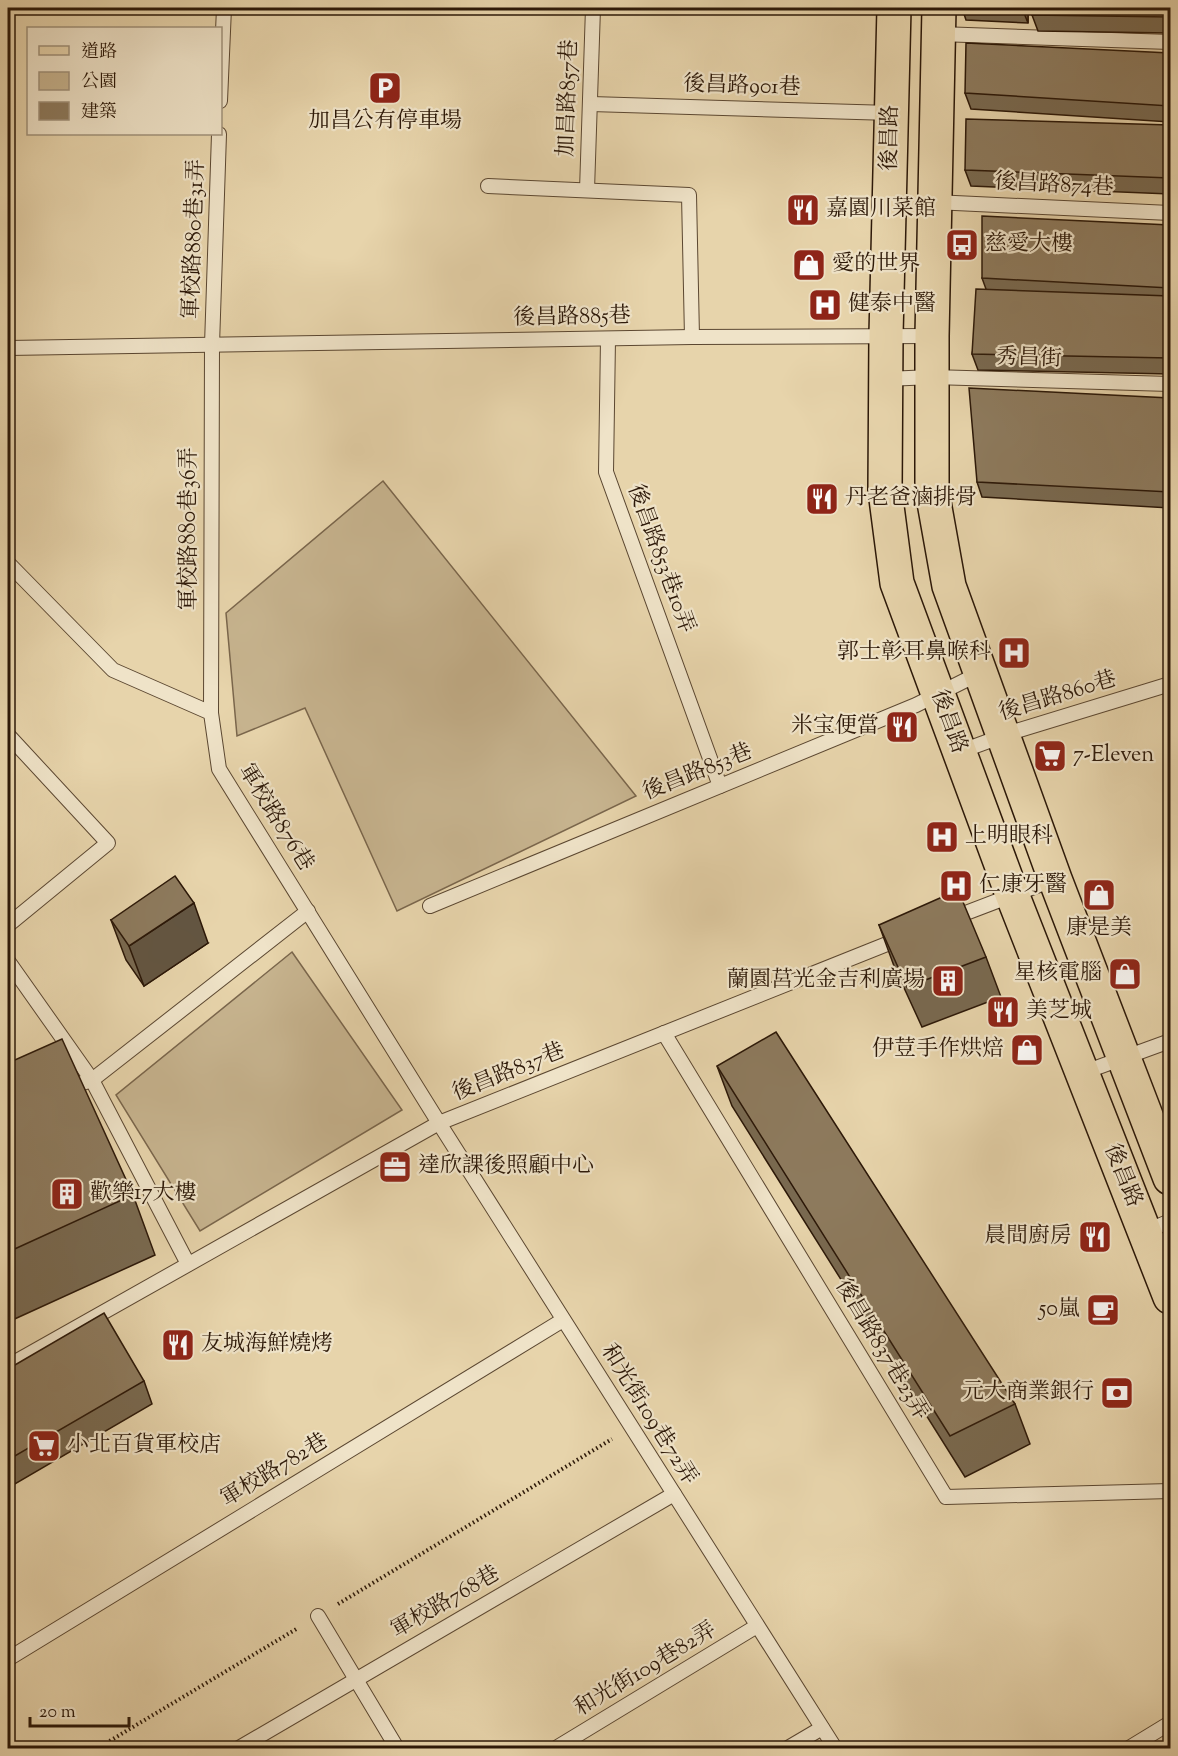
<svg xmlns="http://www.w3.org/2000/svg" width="1178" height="1756" viewBox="0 0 1178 1756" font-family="'Sorts Mill Goudy','Noto Serif TC',serif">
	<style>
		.green { fill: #c7b48f; stroke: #7a664c; stroke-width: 1.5 }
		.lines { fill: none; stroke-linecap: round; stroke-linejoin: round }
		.service-casing { stroke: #5b4731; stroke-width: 16 }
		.primary-casing { stroke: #2c1808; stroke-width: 36 }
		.path { stroke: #2c1808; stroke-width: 4; stroke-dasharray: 1.5 3; stroke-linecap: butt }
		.service { stroke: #efe3c8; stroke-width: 14 }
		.primary { stroke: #e7d4ab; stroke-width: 33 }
		.wall { fill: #796950; stroke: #2c1808; stroke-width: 1.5 }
		.shaded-wall { fill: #635541; stroke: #2c1808; stroke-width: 1.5 }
		.building { fill: #8d7a5d; stroke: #2c1808; stroke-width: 1.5 }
		.labels { text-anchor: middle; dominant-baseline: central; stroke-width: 4.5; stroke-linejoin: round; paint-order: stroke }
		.street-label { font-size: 22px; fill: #2c1808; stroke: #efe3c8 }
		.poi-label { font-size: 22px; fill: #2c1808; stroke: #efe3c8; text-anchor: start }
	</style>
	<rect width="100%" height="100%" fill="#e7d4ab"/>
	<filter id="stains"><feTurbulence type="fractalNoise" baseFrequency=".00333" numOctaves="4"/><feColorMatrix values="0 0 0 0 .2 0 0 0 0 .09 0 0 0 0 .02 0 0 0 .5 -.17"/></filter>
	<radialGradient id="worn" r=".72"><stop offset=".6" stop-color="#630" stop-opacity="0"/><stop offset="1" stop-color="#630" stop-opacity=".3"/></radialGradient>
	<!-- green -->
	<g class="green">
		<path d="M383,481L636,796L397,911L305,708L237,736L226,613Z"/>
		<path d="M292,952L402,1110L200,1231L116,1095Z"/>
	</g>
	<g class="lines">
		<!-- service casing -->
		<g class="service-casing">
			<g id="service">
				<path d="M939,34L1170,42"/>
				<path d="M220,101L224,8"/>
				<path d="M591,104L891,113"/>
				<path d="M488,186L689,195L692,337"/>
				<path d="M587,190L593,8"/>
				<path d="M934,202L1170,213"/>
				<path d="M608,339L606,472L720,786"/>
				<path d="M8,348L692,337L932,336"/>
				<path d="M886,379L932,377L1170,384"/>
				<path d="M8,563L113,670L211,713L219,769L439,1123L835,1748"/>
				<path d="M211,713L212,345L219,134"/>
				<path d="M8,735L108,843L8,925"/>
				<path d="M959,752L1016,731L1170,684"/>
				<path d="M430,906L916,705L980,673"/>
				<path d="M950,919L1055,879"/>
				<path d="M8,961L92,1080L188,1264"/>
				<path d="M664,1033L946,1497L1170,1491"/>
				<path d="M1082,1073L1170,1041"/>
				<path d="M66,1088L92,1080L308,911"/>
				<path d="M1145,1232L1170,1221"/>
				<path d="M8,1366L439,1123L902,938"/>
				<path d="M318,1616L397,1748"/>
				<path d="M8,1659L563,1320"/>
				<path d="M239,1748L674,1494"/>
				<path d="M556,1748L757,1626"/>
				<path d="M788,1748L822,1728"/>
				<path d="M1129,1748L1170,1723"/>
			</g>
		</g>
		<!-- primary casing -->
		<g class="primary-casing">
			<g id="primary">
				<path d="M894,8L886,335L885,491L897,583L1012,894L1170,1297"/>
				<path d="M939,8L932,336V491L949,586L1055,879L1170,1178"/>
			</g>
		</g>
		<!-- path -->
		<g class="path">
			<path d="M338,1604L612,1439"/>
			<path d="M98,1748L298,1628"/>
		</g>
		<!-- service -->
		<use href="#service" class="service"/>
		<!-- primary -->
		<use href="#primary" class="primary"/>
	</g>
	<!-- wall -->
	<g class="wall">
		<path d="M962,8H1028V23L966,20Z"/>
		<path d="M1170,8V33L1038,31L1032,15Z"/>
		<path d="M1170,53V122L971,109L965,93Z"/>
		<path d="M1170,125V194L971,186L965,170Z"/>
		<path d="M1170,225V374L978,370L972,354L986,289L982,278Z"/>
		<path d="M1170,398V508L982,497L977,482Z"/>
		<path d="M111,920L208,943L144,986L126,960Z"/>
		<path d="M879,925L986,957L1001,997L922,1027L894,966Z"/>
		<path d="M8,1063L133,1195L155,1255L8,1322Z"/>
		<path d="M717,1066L1015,1404L1030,1444L965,1477L732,1106Z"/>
		<path d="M8,1369L144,1381L152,1404L8,1488Z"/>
	</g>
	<!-- shaded-wall -->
	<g class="shaded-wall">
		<path d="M1022,8H1028V23Z"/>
		<path d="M194,903L208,943L144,986L129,946Z"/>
	</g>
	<!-- building -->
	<g class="building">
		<path d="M1033,8H1170V17L1032,15Z"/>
		<path d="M966,43L1170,53V106L965,93Z"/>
		<path d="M966,119L1170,125V178L965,170Z"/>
		<path d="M982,216L1170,225V288L982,278Z"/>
		<path d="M976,289L1170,296V358L972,354Z"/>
		<path d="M969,388L1170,398V492L977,482Z"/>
		<path d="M1170,546V557H1168Z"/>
		<path d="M175,876L194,903L129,946L111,920Z"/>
		<path d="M958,890L986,957L907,987L879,925Z"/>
		<path d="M776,1032L1015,1404L950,1436L717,1066Z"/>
		<path d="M62,1039L133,1195L8,1252V1063Z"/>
		<path d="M104,1313L144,1381L8,1460V1369Z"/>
	</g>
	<!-- icons -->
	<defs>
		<g id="parking-square" transform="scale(1.725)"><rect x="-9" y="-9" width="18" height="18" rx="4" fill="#8f2418" stroke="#efe3c8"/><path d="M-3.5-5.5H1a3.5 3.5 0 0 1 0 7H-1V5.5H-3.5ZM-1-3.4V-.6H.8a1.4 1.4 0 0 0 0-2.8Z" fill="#fff"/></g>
		<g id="restaurant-square" transform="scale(1.725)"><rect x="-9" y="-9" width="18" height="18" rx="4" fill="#8f2418" stroke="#efe3c8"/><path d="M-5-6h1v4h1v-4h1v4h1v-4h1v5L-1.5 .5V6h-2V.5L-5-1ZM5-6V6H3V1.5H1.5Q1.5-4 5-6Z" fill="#fff"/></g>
		<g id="bus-square" transform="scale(1.725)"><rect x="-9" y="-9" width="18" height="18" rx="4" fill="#8f2418" stroke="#efe3c8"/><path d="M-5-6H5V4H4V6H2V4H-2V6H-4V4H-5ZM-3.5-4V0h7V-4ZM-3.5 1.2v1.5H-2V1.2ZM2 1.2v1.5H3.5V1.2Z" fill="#fff"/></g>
		<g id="shop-square" transform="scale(1.725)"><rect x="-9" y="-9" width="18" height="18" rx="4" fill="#8f2418" stroke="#efe3c8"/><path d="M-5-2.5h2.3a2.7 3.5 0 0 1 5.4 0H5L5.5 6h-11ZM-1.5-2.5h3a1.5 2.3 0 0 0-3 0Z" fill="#fff"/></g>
		<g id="hospital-square" transform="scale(1.725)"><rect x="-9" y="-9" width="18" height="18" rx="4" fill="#8f2418" stroke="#efe3c8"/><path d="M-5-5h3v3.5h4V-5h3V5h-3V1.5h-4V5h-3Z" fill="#fff"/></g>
		<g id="supermarket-square" transform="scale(1.725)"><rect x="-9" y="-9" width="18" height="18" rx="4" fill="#8f2418" stroke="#efe3c8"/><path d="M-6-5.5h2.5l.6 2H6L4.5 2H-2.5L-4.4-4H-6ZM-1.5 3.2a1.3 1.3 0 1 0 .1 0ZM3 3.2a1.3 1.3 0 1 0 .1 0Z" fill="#fff"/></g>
		<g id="building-square" transform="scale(1.725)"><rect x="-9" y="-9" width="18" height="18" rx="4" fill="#8f2418" stroke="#efe3c8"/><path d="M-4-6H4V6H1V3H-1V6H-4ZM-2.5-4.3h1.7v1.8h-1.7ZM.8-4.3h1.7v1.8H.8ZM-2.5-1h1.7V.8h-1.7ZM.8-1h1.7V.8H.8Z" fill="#fff"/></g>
		<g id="office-square" transform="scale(1.725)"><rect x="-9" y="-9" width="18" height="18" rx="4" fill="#8f2418" stroke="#efe3c8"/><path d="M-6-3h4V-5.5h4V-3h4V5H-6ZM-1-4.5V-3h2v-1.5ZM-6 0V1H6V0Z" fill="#fff"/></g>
		<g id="cafe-square" transform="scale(1.725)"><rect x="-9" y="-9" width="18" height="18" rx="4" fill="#8f2418" stroke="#efe3c8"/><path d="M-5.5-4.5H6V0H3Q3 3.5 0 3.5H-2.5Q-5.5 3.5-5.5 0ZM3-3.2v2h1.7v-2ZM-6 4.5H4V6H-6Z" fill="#fff"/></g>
		<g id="bank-square" transform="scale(1.725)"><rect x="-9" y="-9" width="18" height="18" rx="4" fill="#8f2418" stroke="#efe3c8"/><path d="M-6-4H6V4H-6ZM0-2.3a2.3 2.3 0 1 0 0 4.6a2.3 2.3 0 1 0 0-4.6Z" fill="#fff"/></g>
	</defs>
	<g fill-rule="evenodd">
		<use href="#parking-square" x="385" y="88"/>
		<use href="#restaurant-square" x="803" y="210"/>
		<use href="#bus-square" x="962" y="245"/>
		<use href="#shop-square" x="809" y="265"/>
		<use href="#hospital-square" x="825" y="305"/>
		<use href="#restaurant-square" x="822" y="499"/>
		<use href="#hospital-square" x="1014" y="653"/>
		<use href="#restaurant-square" x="902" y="727"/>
		<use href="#supermarket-square" x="1050" y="756"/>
		<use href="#hospital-square" x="942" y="837"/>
		<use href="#hospital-square" x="956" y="886"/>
		<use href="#shop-square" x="1099" y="895"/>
		<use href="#shop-square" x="1125" y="974"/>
		<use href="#building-square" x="948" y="981"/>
		<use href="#restaurant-square" x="1003" y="1012"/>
		<use href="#shop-square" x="1027" y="1050"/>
		<use href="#office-square" x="395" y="1167"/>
		<use href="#building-square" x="67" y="1194"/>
		<use href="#restaurant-square" x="1095" y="1237"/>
		<use href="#cafe-square" x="1103" y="1310"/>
		<use href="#restaurant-square" x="178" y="1345"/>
		<use href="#bank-square" x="1117" y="1393"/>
		<use href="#supermarket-square" x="44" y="1446"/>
	</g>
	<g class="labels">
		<!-- street labels -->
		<g class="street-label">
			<text transform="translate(742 87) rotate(2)">後昌路901巷</text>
			<text transform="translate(569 98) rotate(-88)">加昌路857巷</text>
			<text transform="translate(891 138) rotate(-89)">後昌路</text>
			<text transform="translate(1054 186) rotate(3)">後昌路874巷</text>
			<text transform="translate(195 239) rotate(-88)">軍校路880巷31弄</text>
			<text transform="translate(572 318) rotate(-1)">後昌路885巷</text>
			<text transform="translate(1029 359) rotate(2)">秀昌街</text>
			<text transform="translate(190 529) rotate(-90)">軍校路880巷36弄</text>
			<text transform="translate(660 559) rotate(70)">後昌路853巷10弄</text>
			<text transform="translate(1058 697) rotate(-17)">後昌路860巷</text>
			<text transform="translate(948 722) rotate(70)">後昌路</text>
			<text transform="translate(698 773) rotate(-22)">後昌路853巷</text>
			<text transform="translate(275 818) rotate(58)">軍校路876巷</text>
			<text transform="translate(509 1073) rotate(-22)">後昌路837巷</text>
			<text transform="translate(1122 1176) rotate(68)">後昌路</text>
			<text transform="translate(881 1350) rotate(59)">後昌路837巷23弄</text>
			<text transform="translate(648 1415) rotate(58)">和光街109巷72弄</text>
			<text transform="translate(275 1471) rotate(-31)">軍校路782巷</text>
			<text transform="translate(446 1603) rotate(-30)">軍校路768巷</text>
			<text transform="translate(646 1670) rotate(-31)">和光街109巷82弄</text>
		</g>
		<!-- poi labels -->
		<g class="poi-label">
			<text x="385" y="122" text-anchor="middle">加昌公有停車場</text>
			<text x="826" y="210">嘉園川菜館</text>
			<text x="985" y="245">慈愛大樓</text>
			<text x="832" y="265">愛的世界</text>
			<text x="848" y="305">健泰中醫</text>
			<text x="845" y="499">丹老爸滷排骨</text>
			<text x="991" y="653" text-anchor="end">郭士彰耳鼻喉科</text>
			<text x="879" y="727" text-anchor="end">米宝便當</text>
			<text x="1073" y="756">7-Eleven</text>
			<text x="965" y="837">上明眼科</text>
			<text x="979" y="886">仁康牙醫</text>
			<text x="1099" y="929" text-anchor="middle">康是美</text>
			<text x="1102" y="974" text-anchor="end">星核電腦</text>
			<text x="925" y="981" text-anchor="end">蘭園莒光金吉利廣場</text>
			<text x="1026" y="1012">美芝城</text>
			<text x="1004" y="1050" text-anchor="end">伊荳手作烘焙</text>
			<text x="418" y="1167">達欣課後照顧中心</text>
			<text x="90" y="1194">歡樂17大樓</text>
			<text x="1072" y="1237" text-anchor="end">晨間廚房</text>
			<text x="1080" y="1310" text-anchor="end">50嵐</text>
			<text x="201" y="1345">友城海鮮燒烤</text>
			<text x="1094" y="1393" text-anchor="end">元大商業銀行</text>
			<text x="67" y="1446">小北百貨軍校店</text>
		</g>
	</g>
	<!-- margin -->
	<rect width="1178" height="1756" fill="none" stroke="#e7d4ab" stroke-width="30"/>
	<rect x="9" y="9" width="1160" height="1738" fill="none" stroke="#2c1808" stroke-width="3"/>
	<rect x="15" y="15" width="1148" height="1726" fill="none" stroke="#2c1808" stroke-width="1.5"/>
	<!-- legend -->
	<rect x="27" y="27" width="195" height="108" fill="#efe3c8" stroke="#a1927b" stroke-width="1.5"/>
	<rect x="39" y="46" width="30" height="9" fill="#e7d4ab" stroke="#a1927b" stroke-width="1.5"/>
	<text x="81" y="57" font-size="18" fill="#2c1808">道路</text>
	<rect x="39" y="72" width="30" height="18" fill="#c7b48f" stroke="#a1927b" stroke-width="1.5"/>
	<text x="81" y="87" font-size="18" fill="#2c1808">公園</text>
	<rect x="39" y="102" width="30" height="18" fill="#8d7a5d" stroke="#a1927b" stroke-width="1.5"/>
	<text x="81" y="117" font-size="18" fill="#2c1808">建築</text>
	<!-- scale -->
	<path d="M30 1717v9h99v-9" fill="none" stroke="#2c1808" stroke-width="3"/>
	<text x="39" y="1717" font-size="18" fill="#2c1808" stroke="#efe3c8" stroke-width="4.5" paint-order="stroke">20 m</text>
	<rect width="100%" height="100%" filter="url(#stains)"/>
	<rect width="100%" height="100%" fill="url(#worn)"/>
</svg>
